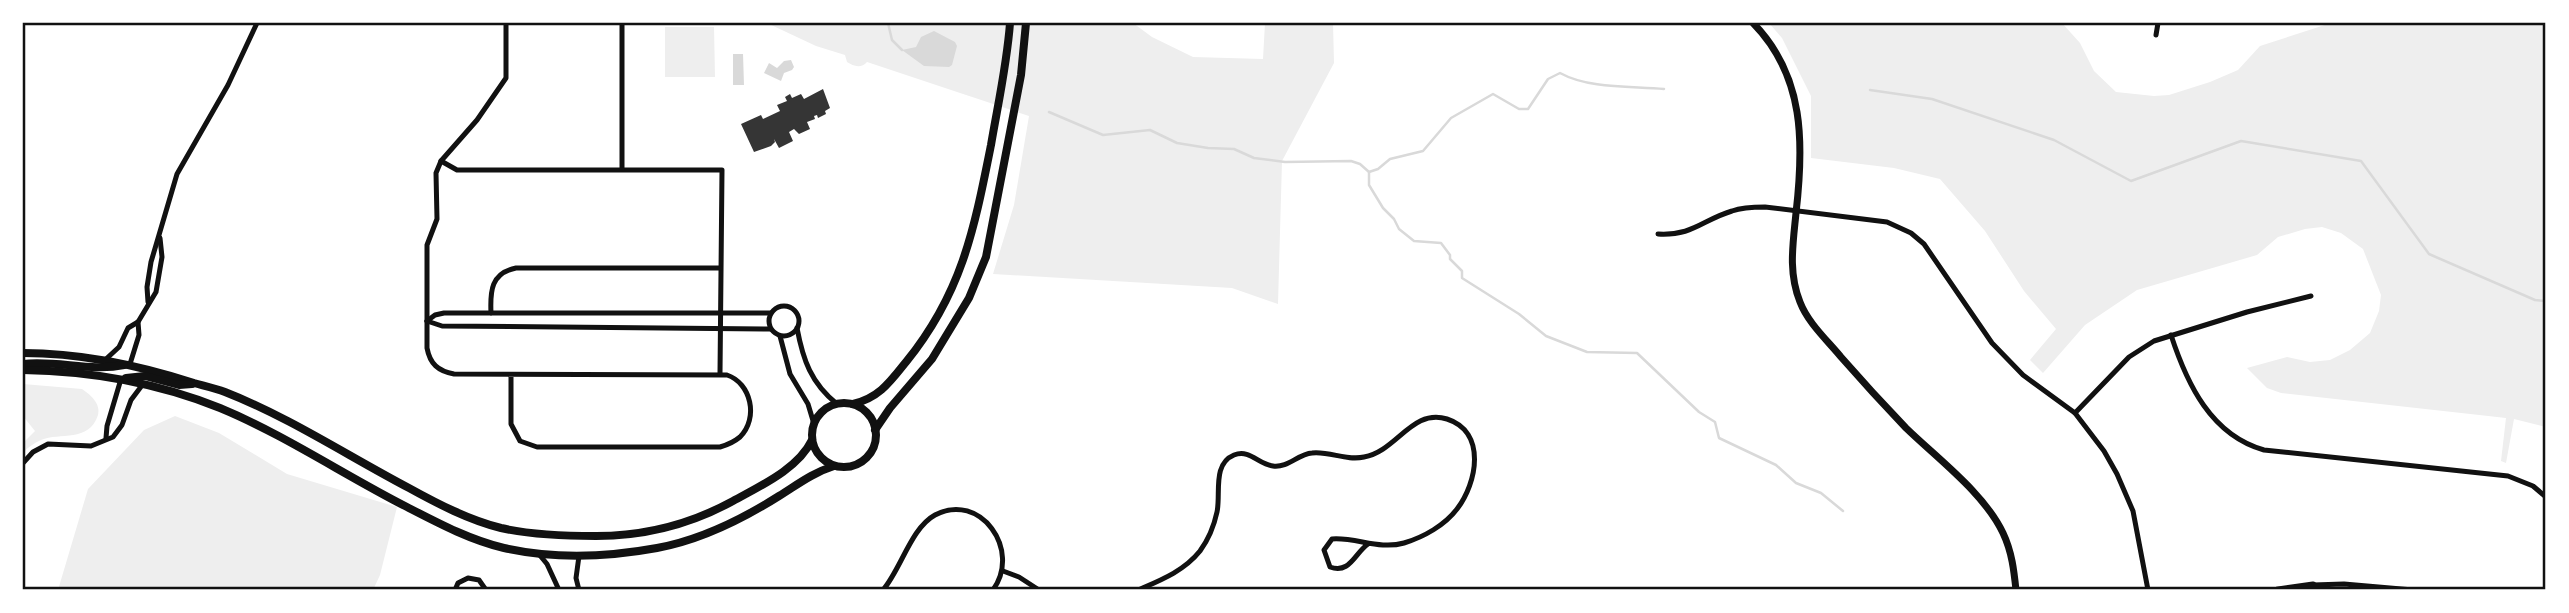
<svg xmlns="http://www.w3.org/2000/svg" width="2569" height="613" viewBox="0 0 2569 613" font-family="'Exo 2',sans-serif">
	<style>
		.green { fill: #eee }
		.water { fill: #d9d9d9 }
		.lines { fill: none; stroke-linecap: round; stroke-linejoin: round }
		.stream { stroke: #d9d9d9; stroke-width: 2.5 }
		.building { fill: #353535 }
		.minor { stroke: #111; stroke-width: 5 }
		.tertiary { stroke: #111; stroke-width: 7 }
		.secondary { stroke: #111; stroke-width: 8 }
		.neatline { fill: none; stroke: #111; stroke-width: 2.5 }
	</style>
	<rect width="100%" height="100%" fill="#fff"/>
	<!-- green -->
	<g class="green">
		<path d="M767,23H1133L1152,37L1193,57L1263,59L1265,23H1333L1334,63L1282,161L1278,304L1232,288L993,274L1014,205L1029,116L867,62C861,69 853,66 847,62L845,55L816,46Z"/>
		<path d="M1769,23H2062L2080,43L2094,71L2116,92L2154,96L2169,95L2210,82L2238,70L2260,46L2331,23H2546V427L2514,419L2506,463L2501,461L2506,418L2281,393L2267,388L2247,368L2287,357L2310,362L2330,360L2350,350L2370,333L2379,311L2381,295L2363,249L2341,233L2322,227L2305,229L2278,237L2257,255L2137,290L2085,325L2043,373L2030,360L2056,329L2024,291L1985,231L1940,179L1894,168L1811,158V96L1782,38Z"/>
		<path d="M665,27H714L715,77H665Z"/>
		<path d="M23,384L82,389C91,395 101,404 98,415C89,443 60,432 41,440C34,443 28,447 23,453V443L35,431L23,416Z"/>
		<path d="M175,416L219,433L287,474L397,507L380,575L373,590H58L88,489L144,430Z"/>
	</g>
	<!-- water -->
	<g class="water">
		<path d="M934,31L955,42L957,46L952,65L949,67L924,66L902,50L916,47L921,37Z"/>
		<path d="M733,54H743L744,85H733Z"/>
		<path d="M791,60L794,67L792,70L784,73L781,81L764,73L769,63L777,68L784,61Z"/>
	</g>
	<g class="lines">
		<!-- stream -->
		<g class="stream">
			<path d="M888,23L892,40L902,50"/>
			<path d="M1870,90L1932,99L2054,140L2131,181L2241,141L2361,161L2429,254L2535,300L2546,301"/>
			<path d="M1049,112L1103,135L1150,130L1177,143L1208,148L1234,149L1254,158L1285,162L1351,161L1360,164L1369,172L1378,169L1390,159L1423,151L1451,118L1493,94L1519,109H1528L1548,79L1560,73C1589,89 1631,86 1664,89"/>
			<path d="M1369,172V185L1383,208L1394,219L1399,229L1414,241L1441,243L1450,255V259L1462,271V278L1519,314L1546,336L1587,352L1637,353L1699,412L1715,422L1719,438L1776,465L1796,483L1821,493L1843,511"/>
		</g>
	</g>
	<!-- building -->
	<path class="building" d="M823,89L830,108L825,111L826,114L818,118L817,115L814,116L815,119L807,122L810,129L799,134L794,129L789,132L793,141L779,148L774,139L775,142L771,146L754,152L741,124L761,115L763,119L780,111L777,105L787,101L785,97L790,94L792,98L801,94L804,99Z"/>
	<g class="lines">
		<!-- minor -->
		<g class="minor">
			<path d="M506,23V78L477,120L441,161L436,173L437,219L427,245V348C430,364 438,371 454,374L727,375C751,383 759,418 740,437C734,442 727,445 720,447H537L520,441L511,424V375"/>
			<path d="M2156,35L2158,23"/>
			<path d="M441,161L457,170H722L720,374"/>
			<path d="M622,169V23"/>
			<path d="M1658,234C1693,236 1702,220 1732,211C1743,207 1754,207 1765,207L1887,222L1911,233L1924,244L1992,343L2023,375L2075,413L2104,451L2117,474L2133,511L2148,590"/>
			<path d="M148,302L147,287L151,262L177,174L228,85L257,23"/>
			<circle cx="784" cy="321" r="15"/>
			<path d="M491,313C490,291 491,273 516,268H720"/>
			<path d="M427,321L435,315L444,313H771"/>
			<path d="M427,321L442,326L771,329"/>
			<path d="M797,328C803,360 811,383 837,404"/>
			<path d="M2171,335C2187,384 2211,435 2264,450L2508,476L2533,486L2546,497"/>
			<path d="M780,336L790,374L808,404L814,424"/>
			<path d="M105,360L119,347L128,328L138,322L156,292L162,257L160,238"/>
			<path d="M130,364L139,335L138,322"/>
			<path d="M2075,413L2129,357L2154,341L2247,312L2311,296"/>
			<path d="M106,438L107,426L121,379"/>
			<path d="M23,463L33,452L48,444L91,446L113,437L122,425L131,400L143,384"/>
			<path d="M538,553L547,564L559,590"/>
			<path d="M579,556L576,578L579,590"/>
			<path d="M1003,571L1019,577L1039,590"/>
			<path d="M2313,585L2344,584L2413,590"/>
			<path d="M455,590L458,583L468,578L479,580L486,590"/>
			<path d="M883,590C901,569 911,528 935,515C980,491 1022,550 993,590"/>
			<path d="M1138,590C1161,580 1184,571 1200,551C1208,540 1214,526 1217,512C1221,494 1212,464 1234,455C1250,449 1258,464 1273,466C1288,468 1298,454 1312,453C1330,451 1346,461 1364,457C1397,451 1412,408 1447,419C1487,432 1477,483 1457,509C1445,525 1424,537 1404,543C1379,550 1356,537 1332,539L1324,550L1330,567C1350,574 1354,554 1368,544"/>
		</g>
		<!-- tertiary -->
		<g class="tertiary">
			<path d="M1753,23C1805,76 1804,144 1796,213C1793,244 1788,272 1800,302C1808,323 1827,340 1841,357C1862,381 1884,405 1906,428C1938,459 1984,493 2003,533C2012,552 2014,571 2016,590"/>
			<path d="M2278,590L2313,585L2314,590"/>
		</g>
		<!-- secondary -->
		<g class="secondary">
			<path d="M23,353C82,353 138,365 194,383C205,386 215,388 225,392C289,417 348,456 409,488C438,504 469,520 501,528C532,535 564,536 596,536C645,536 691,524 733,501C760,486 798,469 812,440"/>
			<path d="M23,364C57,360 91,372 124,365"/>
			<path d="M23,370C89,371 158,383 220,408C285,435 344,475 407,507C438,523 470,540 504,548C553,559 608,557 657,548C701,540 741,520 779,496C797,485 812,473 834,466"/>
			<path d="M126,378L145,376L179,385L192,384"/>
			<circle cx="844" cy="435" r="32"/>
			<path d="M853,404C879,398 890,382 906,362C962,293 974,230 991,145C998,104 1007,64 1010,23"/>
			<path d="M875,430L890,408L932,359L969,298L986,257L1021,75L1026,23"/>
		</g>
	</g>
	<!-- border -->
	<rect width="2569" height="613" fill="none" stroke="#ffffff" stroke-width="49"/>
	<rect x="24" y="24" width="2520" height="564" class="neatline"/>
</svg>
